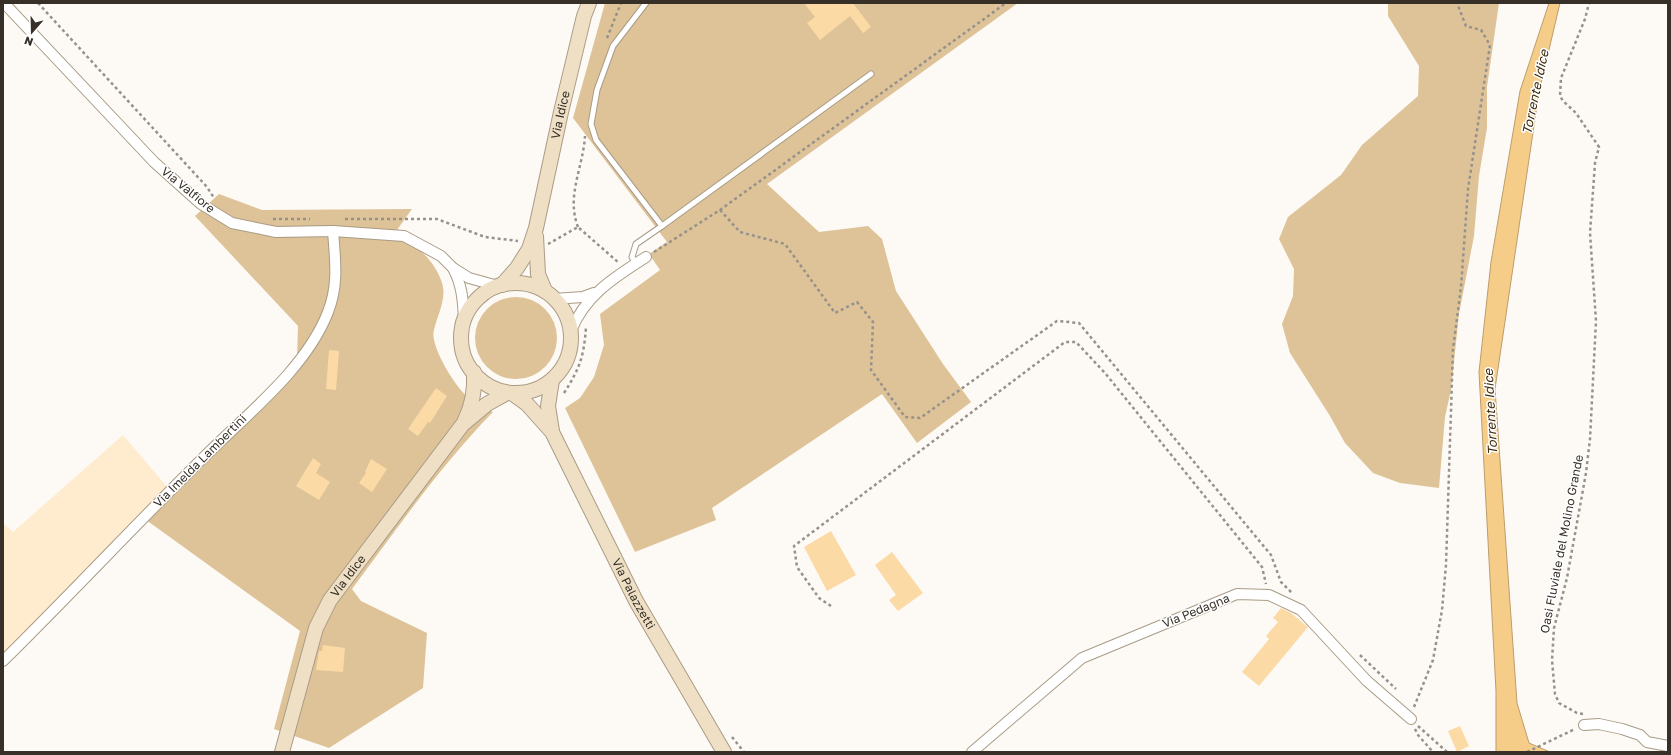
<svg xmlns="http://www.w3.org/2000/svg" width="1671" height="755" viewBox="0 0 1671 755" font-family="'Golos Text',sans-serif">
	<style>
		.built { fill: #ffecce }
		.green { fill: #dec398 }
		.water { fill: #f6cc89; stroke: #bc9d6c }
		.building { fill: #fcdaa6 }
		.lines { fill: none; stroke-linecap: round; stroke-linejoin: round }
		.lane-casing { stroke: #a99b86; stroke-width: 7 }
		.street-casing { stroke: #a99b86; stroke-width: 12 }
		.secondary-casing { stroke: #a99b86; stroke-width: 16 }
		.path { stroke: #96918b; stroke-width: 2.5; stroke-dasharray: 3 3; stroke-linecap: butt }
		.lane { stroke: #fff; stroke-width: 5 }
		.street { stroke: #fff; stroke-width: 10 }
		.secondary { stroke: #efe0c5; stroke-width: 14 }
		.labels { text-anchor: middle; stroke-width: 3; stroke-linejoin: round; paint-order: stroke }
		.street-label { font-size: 12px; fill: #363028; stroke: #fff }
		.water-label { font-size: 13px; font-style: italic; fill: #3c2b0d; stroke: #fff }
	</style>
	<rect width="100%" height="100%" fill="#fdfaf5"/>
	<path class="built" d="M123 435 169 489 3 655V523L13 532Z"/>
	<g class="green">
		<path d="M605 3H1018L767 184 819 232 868 226 882 239 896 291 943 364 971 402 917 443 882 394 712 508 716 520 635 552 565 408 580 398 594 377 604 345 600 314 660 270 649 254 667 242 573 118Z"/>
		<path d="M1388 3H1499L1487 87V128L1479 176 1474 236 1459 314 1451 390 1445 417 1439 488 1400 483 1373 473 1345 443 1330 416 1290 353 1282 324 1293 296 1294 269 1279 239 1288 217 1341 175 1362 145 1418 96 1419 66 1388 16Z"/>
		<path d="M219 194 262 210 412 209 397 230C414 245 433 258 441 280 448 297 438 313 434 330 429 344 455 387 467 396 474 403 484 407 493 412 440 466 397 529 352 589L361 601 427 633 423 688 329 748 274 729 300 631 142 517 297 359 298 326 195 216Z"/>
		<circle cx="516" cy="338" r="41"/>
	</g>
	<path class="water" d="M1549 3H1560L1539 92 1495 389 1517 703 1529 743 1550 752H1496V691L1479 372 1491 262 1520 91Z"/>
	<g class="building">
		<path d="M804 3H853L871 27 863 33 850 16 820 40 807 23 815 17Z"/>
		<path d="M329 350 339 351 336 390 326 389Z"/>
		<path d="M436 388 447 396 430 423 428 422 418 436 408 429Z"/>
		<path d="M313 458 321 464 316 473 330 482 319 500 296 486Z"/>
		<path d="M371 459 387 469 372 492 359 483 366 473 365 472Z"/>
		<path d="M831 531 856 575 827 591 804 547Z"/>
		<path d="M892 552 923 593 898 611 889 600 896 595 875 565Z"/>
		<path d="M1281 608 1291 613 1308 627 1259 686 1242 672 1269 639 1266 636 1278 622 1273 618Z"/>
		<path d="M323 645 345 648 343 672 316 670 319 651H322Z"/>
		<path d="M1460 726 1469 746 1457 752 1448 731Z"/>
	</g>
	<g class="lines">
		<g class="lane-casing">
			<g id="lane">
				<path d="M662 226 871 74"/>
				<path d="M636 264 632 257 636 244 662 226 596 140 591 124 597 90 613 46 646 3"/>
			</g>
		</g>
		<g class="street-casing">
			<g id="street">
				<path d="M4 3 154 162 201 204 232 223 276 232 333 231 404 236 441 256 453 268 469 278 498 286"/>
				<path d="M453 268C462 285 463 300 464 319"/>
				<path d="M553 299 583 297 594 293"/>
				<path d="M571 331C585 295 615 277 646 257"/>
				<path d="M3 661C71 594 135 525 203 458 246 415 306 369 328 312 339 284 335 259 333 231"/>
				<path d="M1584 725 1599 724 1622 729 1640 735 1647 742 1668 746"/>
				<path d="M972 752 1082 658 1237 594 1269 595 1301 610 1367 681 1411 719"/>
			</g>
		</g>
		<g class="secondary-casing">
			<g id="secondary">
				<path d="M536 236 538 274 545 291"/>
				<circle cx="516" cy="338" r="55"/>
				<path id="s1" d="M502 285 517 268 529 249 536 228 561 112 584 16 589 3"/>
				<path d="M552 380 548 406 552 431"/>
				<path id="s2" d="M513 394 527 404 552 432 636 601 724 752"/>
				<path d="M465 420C473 404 475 390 474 372"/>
				<path id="s3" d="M282 752 316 628 330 600 463 424 487 404 507 393"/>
			</g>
		</g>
		<g class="path">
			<path d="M38 3 207 187 214 198"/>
			<path d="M607 38 621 3"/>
			<path d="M720 210 740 232 785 244 835 313 857 302 873 322 871 370 905 417 920 418 1057 321 1079 323 1271 555 1281 582 1293 594"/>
			<path d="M273 219H310"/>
			<path d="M345 219H437L485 237 518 241"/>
			<path d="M578 227C566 196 583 168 585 136"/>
			<path d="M548 244 578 227 619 263"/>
			<path d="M654 252 720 210 1006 3"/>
			<path d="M564 393C580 368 584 356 586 327"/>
			<path d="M831 606 819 598 797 567 794 546 1065 342H1076L1105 373 1262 567 1266 584"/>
			<path d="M1360 655 1396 689"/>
			<path d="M1414 707 1433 660 1442 610 1446 565 1453 349 1461 287 1468 189 1490 45 1481 30 1466 26 1457 3"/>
			<path d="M1583 714 1577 713 1559 703 1555 694 1552 660 1554 628 1567 578 1586 473 1590 439 1596 321 1590 233 1595 163 1599 147 1576 113 1563 101 1560 96 1561 78 1585 19 1589 3"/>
			<path d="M1418 726 1447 752"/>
			<path d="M1415 729 1418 735 1433 752"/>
			<path d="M732 737 744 752"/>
			<path d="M1527 752 1575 729"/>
		</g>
		<use href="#lane" class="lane"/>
		<use href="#street" class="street"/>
		<use href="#secondary" class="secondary"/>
	</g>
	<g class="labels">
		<g class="street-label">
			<text dy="4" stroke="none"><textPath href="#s1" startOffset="183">Via Idice</textPath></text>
			<text transform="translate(188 190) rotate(39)" y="4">Via Valfiore</text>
			<text transform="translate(200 461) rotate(-45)" y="4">Via Imelda Lambertini</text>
			<text transform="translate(1562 544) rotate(-79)" y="4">Oasi Fluviale del Molino Grande</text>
			<text dy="4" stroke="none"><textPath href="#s3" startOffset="190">Via Idice</textPath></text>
			<text dy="4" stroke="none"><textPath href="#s2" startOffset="236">Via Palazzetti</textPath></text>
			<text transform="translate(1196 611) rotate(-22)" y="4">Via Pedagna</text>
		</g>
		<g class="water-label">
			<text transform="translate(1535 92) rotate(-78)" y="5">Torrente Idice</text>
			<text transform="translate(1490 412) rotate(-93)" y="5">Torrente Idice</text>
		</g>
	</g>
	<rect width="1671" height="755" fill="none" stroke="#363028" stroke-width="8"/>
	<g transform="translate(32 32) rotate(200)" stroke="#ffffff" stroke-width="3" paint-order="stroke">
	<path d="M0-3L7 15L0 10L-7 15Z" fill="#363028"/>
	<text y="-6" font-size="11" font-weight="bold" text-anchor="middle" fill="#363028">N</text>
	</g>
</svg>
